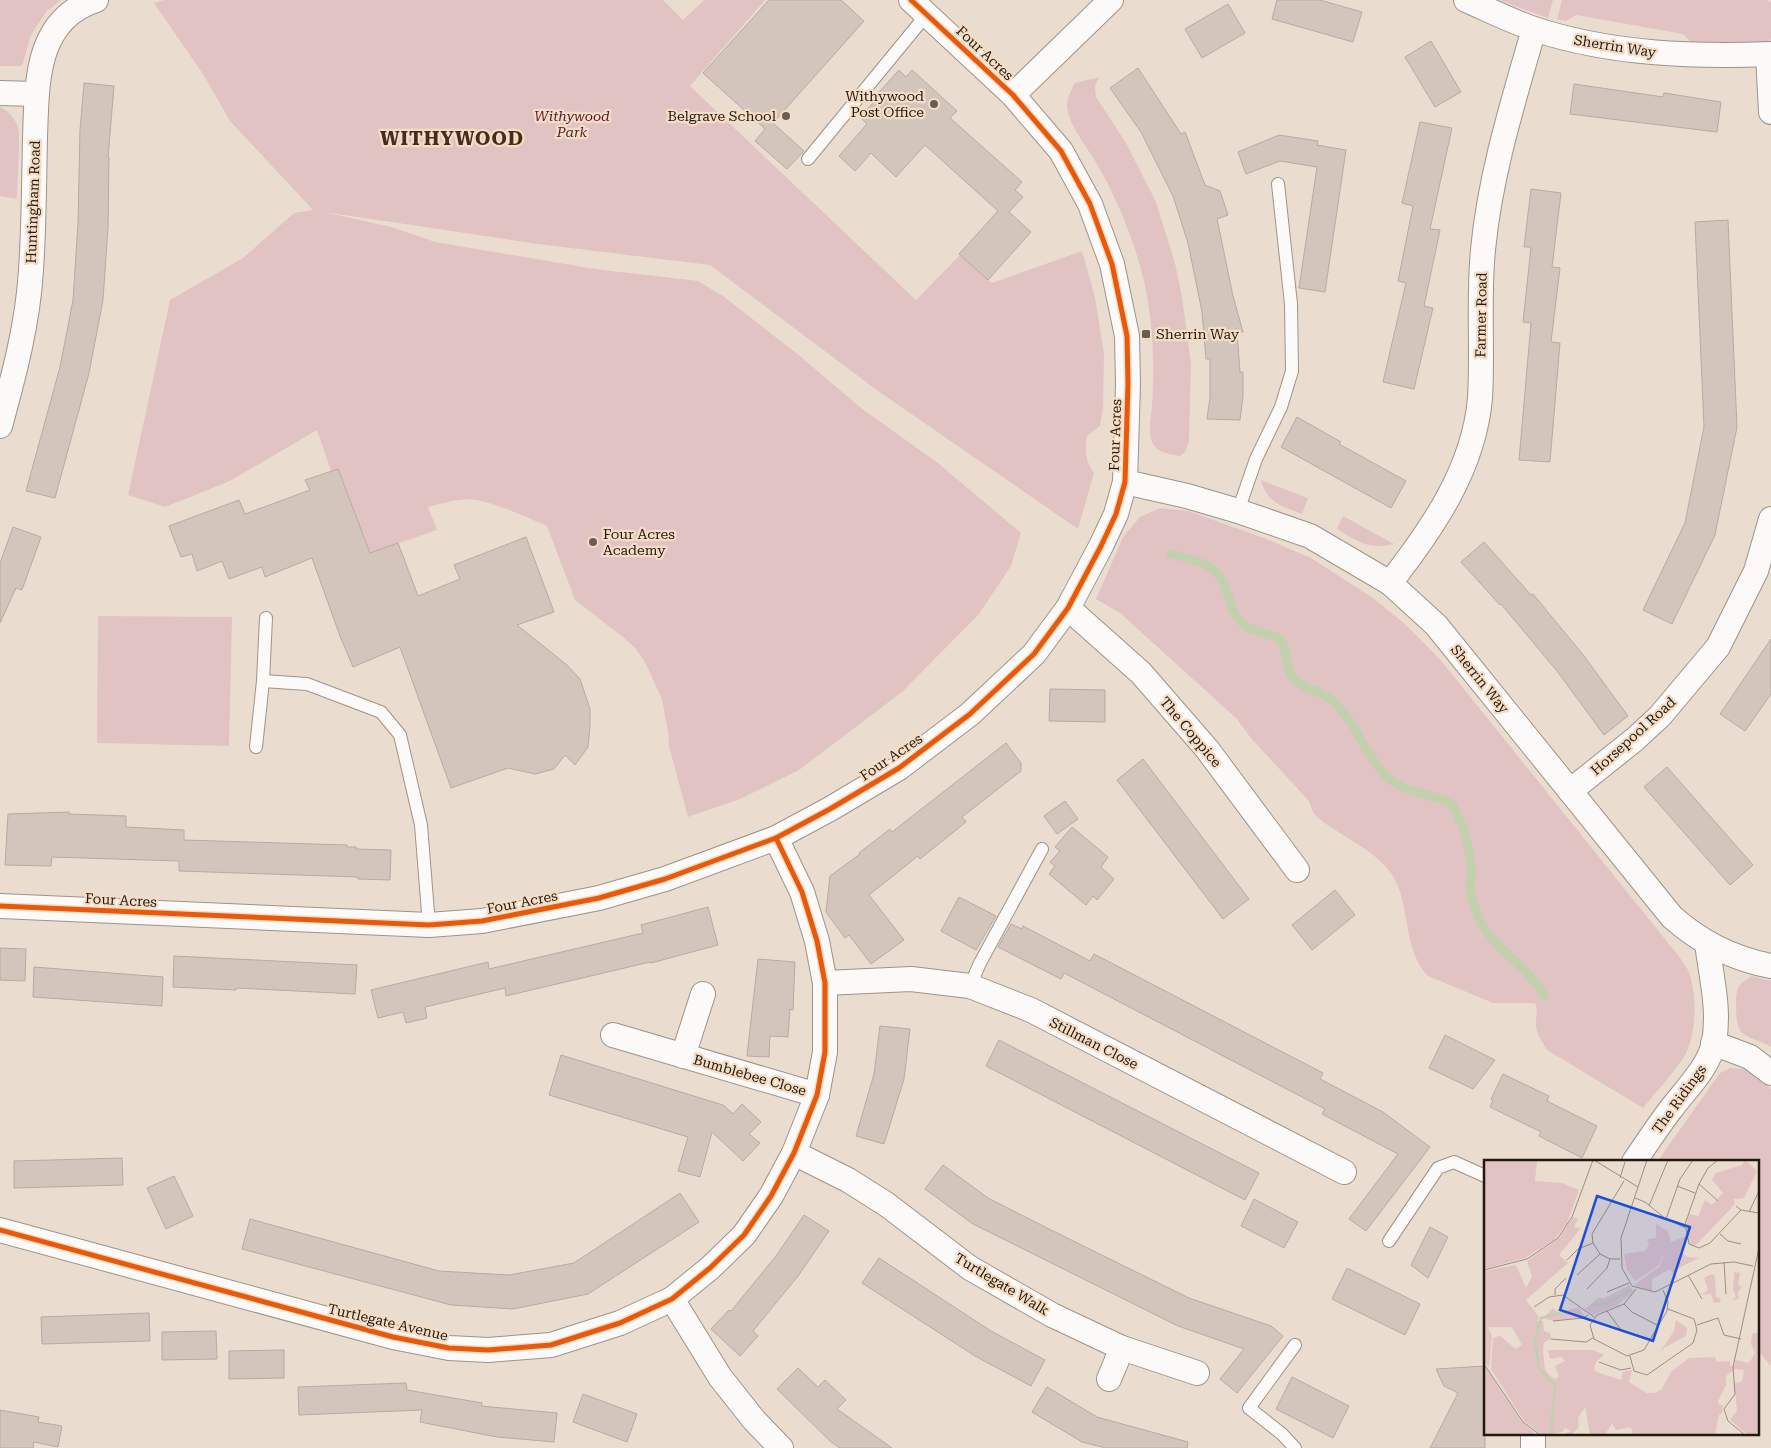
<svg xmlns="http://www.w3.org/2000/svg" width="1771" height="1448" viewBox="0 0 1771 1448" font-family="'Roboto Serif',serif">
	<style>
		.green { fill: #e2c3c4 }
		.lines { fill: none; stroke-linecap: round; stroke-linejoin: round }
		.stream { stroke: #c2d0ae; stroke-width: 9 }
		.building { fill: #d4c5bc; stroke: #b6aaa3 }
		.service-casing { stroke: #9d9389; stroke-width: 14 }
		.minor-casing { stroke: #9d9389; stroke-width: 26 }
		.service { stroke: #fcfaf8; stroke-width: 12 }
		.minor { stroke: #fcfaf8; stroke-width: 24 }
		.cycleway-casing { stroke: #f5ddc5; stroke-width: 8 }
		.cycleway { stroke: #e8590c; stroke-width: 5 }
		.poi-dot { fill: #685e54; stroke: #f5ddc5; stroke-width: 2 }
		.labels { text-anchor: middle; stroke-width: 4.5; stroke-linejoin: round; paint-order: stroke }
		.street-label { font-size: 14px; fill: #221a11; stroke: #f5ddc5 }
		.poi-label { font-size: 14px; fill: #221a11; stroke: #f5ddc5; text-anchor: end }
		.park-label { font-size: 14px; font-style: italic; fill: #56182f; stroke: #f5ddc5 }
		.district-label { font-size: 19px; font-weight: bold; letter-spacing: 1px; fill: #412f1b; stroke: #f5ddc5 }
		.inset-river { fill: none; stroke: #c2d0ae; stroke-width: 2.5 }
		.inset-road { fill: none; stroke: #9a8f84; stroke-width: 1 }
		.view { fill: #1d4ed8; fill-opacity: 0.15; stroke: #1d4ed8; stroke-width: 2.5 }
		.inset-edge { fill: none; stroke: #221a11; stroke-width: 2.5 }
	</style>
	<rect width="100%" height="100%" fill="#eaddd0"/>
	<g class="green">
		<path d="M0 0H61L46 12 31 35 22 66H0Z"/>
		<path d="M164 0H663L683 20 704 0H765L690 86 916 300 960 255 992 283 1082 251 1095 297 1104 355 1103 408 1100 426 1087 436C1085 452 1085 459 1094 473L1078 529 878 391 710 265 538 244 324 212 391 227 435 242 595 269 698 281 723 296 800 356 861 408 938 463 1021 533 1011 566 979 614 902 692 799 770 740 799 688 817 669 746 668 732 662 699 645 662 635 648 624 638 575 600 547 526C524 516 501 505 477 500 462 497 443 503 428 507L437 530 370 553 338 469 331 471 317 430 230 481 165 507 128 495 170 300 243 258 294 213 313 210 230 121 203 74 154 3Z"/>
		<path d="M1499 0H1553L1548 18Z"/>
		<path d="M1562 0H1766L1771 2V38L1770 42 1695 46 1683 34 1576 15 1566 21 1557 19Z"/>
		<path d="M1099 77 1095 86 1096 97 1126 143 1156 202 1175 263 1182 297 1191 362 1189 441 1185 452 1180 456C1170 454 1158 453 1153 444 1147 434 1151 417 1152 406 1155 364 1153 318 1143 277 1134 241 1119 204 1101 171 1092 154 1072 130 1068 112 1065 101 1070 92 1075 83Z"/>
		<path d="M0 107C8 110 15 119 18 127 21 136 17 186 17 199L0 196Z"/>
		<path d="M1261 480 1308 498 1302 514C1283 507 1266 502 1261 480Z"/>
		<path d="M1160 508 1188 511 1264 538 1311 558 1373 598 1405 624 1439 658 1677 954C1681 959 1685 965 1688 970 1698 994 1697 1039 1682 1060 1670 1077 1656 1092 1643 1108L1547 1050C1543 1043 1538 1036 1536 1027 1535 1019 1539 1011 1535 1003H1493L1428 976C1401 947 1412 904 1391 873 1372 847 1338 836 1315 815 1312 812 1311 806 1309 801L1250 737 1237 719 1120 613 1096 599 1123 537 1140 517Z"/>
		<path d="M1343 516 1394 544C1368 550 1358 542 1337 529Z"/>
		<path d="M98 616 232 617 229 746 97 743Z"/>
		<path d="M1752 976 1771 981V1047C1762 1041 1750 1039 1742 1033 1735 1027 1734 994 1739 986 1742 982 1747 979 1752 976Z"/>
		<path d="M1743 1065 1761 1074 1771 1090V1366L1757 1350V1162H1657L1720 1073 1730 1068 1742 1069Z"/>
	</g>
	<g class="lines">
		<path class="stream" d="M1171 554C1197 561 1218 562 1227 592 1230 603 1232 613 1241 622 1252 634 1268 631 1279 639 1288 647 1285 665 1291 675 1300 689 1321 690 1333 701 1356 722 1365 756 1388 778 1403 791 1432 795 1451 803 1463 823 1470 846 1471 869 1472 874 1470 879 1470 884 1470 897 1476 912 1482 924 1498 953 1528 965 1544 996"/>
	</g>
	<g class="building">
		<path d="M769 0H841L864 21 773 123 804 151 787 169 755 141 765 129 703 73Z"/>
		<path d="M1277 0H1320L1362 12 1353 42 1272 19Z"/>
		<path d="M1228 4 1245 33 1202 58 1185 29Z"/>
		<path d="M1431 41 1461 92 1435 107 1405 57Z"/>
		<path d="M1138 68 1181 134 1185 132 1205 185 1220 191 1228 215 1217 219 1233 296 1243 332H1237L1240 372H1243V397L1240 420 1207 419 1210 397V359H1206L1202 312 1188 243 1173 196 1141 132 1110 88Z"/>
		<path d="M899 70 906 77 912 70 957 111 950 118 1022 182 1015 190 1023 197 1009 212 1031 232 988 280 959 254 998 211 925 145 896 177 871 153 855 171 839 156 867 124 860 117 873 103 871 101Z"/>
		<path d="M84 83 114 86 108 158H109L108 227 103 300 89 373 55 498 26 491 60 367 73 300 78 223 80 130Z"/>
		<path d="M1574 84 1663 97 1664 93 1721 102 1717 132 1570 114Z"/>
		<path d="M1420 122 1452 128 1430 229 1440 230 1424 306 1433 308 1414 389 1383 382 1406 283 1398 281 1413 206 1402 203Z"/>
		<path d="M1279 135 1318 141 1317 145 1346 150 1325 292 1299 288 1317 167 1280 161 1246 174 1238 152Z"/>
		<path d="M1531 189 1561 193 1552 267 1560 268 1551 342 1560 343 1550 462 1519 460 1531 323 1523 322 1531 247H1524Z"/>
		<path d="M1728 220 1737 427 1715 535 1672 624 1643 610 1685 523 1704 427 1695 222Z"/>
		<path d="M1297 417 1341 442 1339 444 1406 481 1391 508 1281 447Z"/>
		<path d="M338 469 370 553 398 543 418 596 460 579 454 565 526 537 554 612 517 625 567 665 580 679 590 709V726L588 747 575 765 565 755 554 769 535 774 508 768 451 788 400 647 353 667 340 636 312 558 265 577 262 567 229 579 222 561 197 571 192 554 181 557 169 526 239 500 245 514 310 490 305 480Z"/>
		<path d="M13 527 41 537 22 590 16 588 0 623V563Z"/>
		<path d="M1484 542 1531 595 1533 594 1584 656 1628 716 1604 735 1557 671 1501 604 1500 605 1461 562Z"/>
		<path d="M1771 639V694L1745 731 1720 714Z"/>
		<path d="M1050 689 1105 690V722L1049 721Z"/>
		<path d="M1006 743 1021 763V771L962 817 966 822 920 859 918 856 869 895 904 940 871 964 849 935 845 938 826 912 830 876 860 854 859 853 890 829 892 832Z"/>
		<path d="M1143 759 1249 899 1223 919 1117 780Z"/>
		<path d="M1667 767 1753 865 1730 885 1644 787Z"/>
		<path d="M1065 801 1078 819 1057 834 1044 816Z"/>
		<path d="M69 812V814L126 816V827L184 830V840L347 845V847H356V849L391 850 390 880 358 879V877L179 871V861L52 857 51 866 5 865 8 814Z"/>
		<path d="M1072 827 1108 857 1101 867 1114 879 1097 900 1093 896 1086 905 1049 874 1055 866 1050 862 1060 851 1055 847Z"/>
		<path d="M1335 890 1355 915 1312 950 1292 925Z"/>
		<path d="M959 897 996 916 976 950 941 931Z"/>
		<path d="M708 907 718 945 651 963 650 962 506 996 505 988 425 1007 427 1018 406 1023 403 1012 378 1018 371 990 488 962 489 969 643 933 641 925Z"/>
		<path d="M1011 924 1022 929 1023 926 1090 961 1094 954 1323 1073 1320 1079 1383 1112 1430 1147 1366 1231 1349 1219 1398 1154 1322 1114 1325 1109 1064 973 1061 979 998 947Z"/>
		<path d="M0 948 26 949 25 981 0 980Z"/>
		<path d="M174 956 357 965 355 994 236 988V990L173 987Z"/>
		<path d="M758 959 795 962 793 1010 790 1009 788 1037 770 1036 769 1057 747 1056Z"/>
		<path d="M34 967 163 977 162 1006 33 997Z"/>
		<path d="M880 1026 910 1029 904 1079 884 1144 856 1136 874 1074Z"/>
		<path d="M1445 1035 1495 1060 1473 1089 1429 1068Z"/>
		<path d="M999 1040 1259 1173 1245 1200 986 1066Z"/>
		<path d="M561 1055 723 1105 733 1114 742 1104 761 1122 749 1134 760 1143 743 1161 712 1132 700 1177 678 1171 688 1137 549 1095Z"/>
		<path d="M1503 1074 1549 1096 1547 1101 1597 1126 1582 1158 1539 1136 1541 1132 1490 1107 1493 1100 1491 1099Z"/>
		<path d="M122 1158 123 1185 14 1188V1161Z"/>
		<path d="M943 1165 988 1198 1049 1229 1189 1298 1271 1326 1283 1336 1237 1393 1220 1379 1244 1349 1178 1326 973 1224 925 1189Z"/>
		<path d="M174 1176 193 1216 166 1229 147 1188Z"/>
		<path d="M680 1193 699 1222 588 1294 513 1309 451 1305 242 1249 250 1219 439 1271 509 1275 574 1263Z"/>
		<path d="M1254 1199 1298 1222 1284 1248 1241 1226Z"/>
		<path d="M804 1215 829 1231 798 1276 753 1331 758 1336 740 1356 711 1329 729 1310 731 1311 776 1256Z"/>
		<path d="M1430 1227 1448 1237 1428 1278 1411 1265Z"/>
		<path d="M879 1258 991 1331 1045 1360 1031 1386 975 1356 862 1283Z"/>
		<path d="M1347 1268 1420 1304 1405 1335 1332 1299Z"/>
		<path d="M149 1313 150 1341 42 1344 41 1317Z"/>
		<path d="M216 1331 217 1359 162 1360V1332Z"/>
		<path d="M284 1350V1378L229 1379V1351Z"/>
		<path d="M1485 1366V1448H1430L1458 1393 1444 1386 1436 1369Z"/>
		<path d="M798 1368 818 1387 825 1380 846 1400 837 1409 892 1448H840L830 1441 777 1389Z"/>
		<path d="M1292 1377 1349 1406 1333 1438 1276 1409Z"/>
		<path d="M406 1383 407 1390 482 1403 481 1406 557 1413 554 1442 497 1437 420 1422 422 1410 299 1415 298 1387Z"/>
		<path d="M1047 1387 1097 1417 1188 1442 1187 1448H1106L1082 1442 1032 1412Z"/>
		<path d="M583 1394 637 1414 627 1442 573 1422Z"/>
		<path d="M0 1410 39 1417 38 1422 62 1426 58 1447 34 1442 33 1448H0Z"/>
	</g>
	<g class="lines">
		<g class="service-casing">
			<g id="service">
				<path d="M808 159 927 14"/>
				<path d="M1238 511 1256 459 1281 407 1292 371 1291 304 1278 184"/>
				<path d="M263 681 266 618"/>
				<path d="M256 747 263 681 307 684 381 712 400 735 421 825 429 925"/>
				<path d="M970 986 980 963 1042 849"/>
				<path d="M1389 1241 1438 1168 1454 1162 1485 1176"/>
				<path d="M1295 1448 1282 1434 1249 1408 1295 1345"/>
			</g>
		</g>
		<g class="minor-casing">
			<g id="minor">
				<path d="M1466 0C1489 10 1513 22 1537 30 1612 54 1692 57 1771 54"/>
				<path d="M1768 55 1771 112"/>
				<path d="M0 93 36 94"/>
				<path d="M1013 95 1111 0"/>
				<path d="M0 426C14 375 28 323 31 270 34 226 34 182 35 138 36 109 36 74 46 48 55 24 71 8 96 0"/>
				<path d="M1125 482 1187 496 1238 511 1310 536 1390 583 1436 625 1672 917C1700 942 1734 959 1771 966"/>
				<path d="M1390 583C1432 529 1474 469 1480 398 1483 349 1478 300 1483 250 1490 175 1513 102 1534 29"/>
				<path d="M1068 608 1141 673 1207 749 1297 870"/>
				<path d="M1570 791 1634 740 1660 716 1718 647 1756 571 1771 519"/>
				<path d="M0 906 429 925 482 921 599 898 665 879 776 838 830 809 899 768 970 714 1034 654 1068 608 1101 546 1116 514 1125 482 1128 384 1127 336 1112 264 1090 204 1061 151 1013 95 911 0"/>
				<path d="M825 983 911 979 970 986 1031 1010 1344 1172"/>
				<path d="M613 1035 817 1095"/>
				<path d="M1713 1043 1750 1057 1771 1073"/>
				<path d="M683 1056 703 994"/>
				<path d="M794 1153 848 1180 886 1204 970 1268 1052 1315 1122 1348 1197 1373"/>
				<path d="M1634 1162C1646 1144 1658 1126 1671 1109 1687 1088 1709 1067 1714 1042 1720 1009 1711 976 1707 943"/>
				<path d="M0 1230 393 1337 449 1348 488 1350 551 1345 620 1323 672 1299 710 1268 744 1235 771 1196 794 1153 817 1095 825 1052V983L817 941 802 892 776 838"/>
				<path d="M672 1299 720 1377 754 1420 781 1448"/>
				<path d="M1109 1379 1122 1348"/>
				<path d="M1533 1448V1434"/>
			</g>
		</g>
		<use href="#service" class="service"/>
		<use href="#minor" class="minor"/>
		<g class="cycleway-casing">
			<g id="cycleway">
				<path d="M0 906 429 925 482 921 599 898 665 879 776 838 830 809 899 768 970 714 1034 654 1068 608 1101 546 1116 514 1125 482 1128 384 1127 336 1112 264 1090 204 1061 151 1013 95 911 0"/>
				<path d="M0 1230 393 1337 449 1348 488 1350 551 1345 620 1323 672 1299 710 1268 744 1235 771 1196 794 1153 817 1095 825 1052V983L817 941 802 892 776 838"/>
			</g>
		</g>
		<use href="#cycleway" class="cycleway"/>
	</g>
	<g class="poi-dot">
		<circle cx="934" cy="104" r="5"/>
		<circle cx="786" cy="116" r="5"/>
		<rect x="1141" y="329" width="10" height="10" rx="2.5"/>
		<circle cx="593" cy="542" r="5"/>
	</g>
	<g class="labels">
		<g class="street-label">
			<text transform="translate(1615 46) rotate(9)" y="5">Sherrin Way</text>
			<text transform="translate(985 53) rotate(43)" y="5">Four Acres</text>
			<text transform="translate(33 202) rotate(-88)" y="5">Huntingham Road</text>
			<text transform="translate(1481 315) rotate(-89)" y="5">Farmer Road</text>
			<text transform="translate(1115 435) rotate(-88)" y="5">Four Acres</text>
			<text transform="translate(1480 679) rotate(51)" y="5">Sherrin Way</text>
			<text transform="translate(1191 732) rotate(50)" y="5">The Coppice</text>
			<text transform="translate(1633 736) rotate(-42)" y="5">Horsepool Road</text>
			<text transform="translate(891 757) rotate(-34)" y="5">Four Acres</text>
			<text transform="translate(121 900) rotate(3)" y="5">Four Acres</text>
			<text transform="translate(522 902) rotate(-11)" y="5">Four Acres</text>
			<text transform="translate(1094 1043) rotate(27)" y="5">Stillman Close</text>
			<text transform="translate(750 1075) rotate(16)" y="5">Bumblebee Close</text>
			<text transform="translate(1679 1099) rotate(-54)" y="5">The Ridings</text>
			<text transform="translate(1002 1284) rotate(31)" y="5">Turtlegate Walk</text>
			<text transform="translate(388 1322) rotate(13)" y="5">Turtlegate Avenue</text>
		</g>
		<g class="poi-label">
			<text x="924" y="101">Withywood<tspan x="924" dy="16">Post Office</tspan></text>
			<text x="776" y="121">Belgrave School</text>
			<text x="1156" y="339" text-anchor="start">Sherrin Way</text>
			<text x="603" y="539" text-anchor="start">Four Acres<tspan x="603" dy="16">Academy</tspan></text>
		</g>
		<g class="park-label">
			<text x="572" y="121">Withywood<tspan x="572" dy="16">Park</tspan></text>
		</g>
		<g class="district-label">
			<text x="452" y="145">WITHYWOOD</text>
		</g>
	</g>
	<g transform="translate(1484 1160)">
		<rect width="275" height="275" fill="#eaddd0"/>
		<path d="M0 0H71L53 1 51 21 78 23 95 30 83 63 70 80 41 98 0 109ZM261 0 273 11 260 38 250 39 251 44 216 81 210 86 206 84 202 67 205 54 214 56 221 40 228 45 239 33 228 20 232 13 258 5ZM89 57 94 59 90 67 97 68 75 95 84 103 42 140 55 157 53 161H59L60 171 66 173 67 179 60 182 59 189 61 210 66 216 70 219 75 217 71 206 81 201 78 197 66 199 64 190H109L120 195 112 202 110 211 137 220 139 212 148 210 145 222 163 233H171L178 229 187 212 205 198 231 197 233 202 246 201V206H250L251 200 265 203 271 193 267 184 268 174 275 172V271L270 275H264L246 260 253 251 250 223 258 222 260 210 251 209 242 216V225L234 241 235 245H239L238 254 235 255 231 275H149L147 267 132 270 128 263 121 275H106L101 247 94 258 95 267 87 275H79L87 271 81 268 78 272 58 275 40 261 7 209 9 178 16 176 32 189 38 185 28 167H4L8 176 5 207 0 202V111L32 105 42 128 48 116 43 101 75 78ZM172 64 184 71 187 82 203 76 198 93 204 97 215 98 191 110 193 120 186 109 168 119V131L150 125 175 107 183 89 174 106 151 121 143 110 140 94 161 91 165 85 163 79 172 78ZM250 112 256 113 254 124 258 127 254 132 255 139 247 140 252 137 249 129ZM227 114 231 116 232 137 236 138 237 142 230 143 227 134 217 135 224 130 220 118ZM145 125 150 131 134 145 109 155 101 149 114 138H121ZM95 147 101 157 69 161 59 158 69 148 75 153ZM192 160 203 168 202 176 180 188 174 195 190 171ZM0 205 38 262 50 272 47 275H0Z" fill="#e2c3c4"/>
		<path class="inset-river" d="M110 145 124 143 146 130M67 275 71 225 55 209 51 180 57 158 74 153 82 155"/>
		<path class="inset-road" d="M110 0 154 27M163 0 137 78 138 108 148 126 171 132 227 104 250 102 269 106M136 18 141 2M215 24 234 41M193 26 211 33M151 38 161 42 182 59 202 68 205 84 215 88 226 83 257 50M165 46 184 0M252 46 257 50 275 53M265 52 275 31M182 59 196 19 209 0M200 67 215 24 224 8 234 0M236 74 244 81 257 84M136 99H126L116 94 109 83 108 74 140 21M83 100 94 89 109 83M240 102 242 134M0 110 43 99 74 78 88 57 109 0M93 115 116 94M204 115 218 139M103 129 123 108 126 99M152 129 140 144 113 155 106 165 110 179 143 196 160 190 183 151 184 142 179 130M123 132 145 123M71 135V129L82 118M140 144 148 152 173 165M50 147 65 137 79 135 110 157M123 151 137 170 166 179M69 161 99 158 104 155M213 165 234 158 240 175 257 179M67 179 102 182 109 178M146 196 150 211 163 215 209 183 213 170 210 159 184 149M115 202 137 210 147 208M0 204 39 262 56 275M261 275 244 261 240 249 251 234 249 207 275 88"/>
		<path class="view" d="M113 36 206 67 169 181 76 150Z"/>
		<rect width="275" height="275" class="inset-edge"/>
	</g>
</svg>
